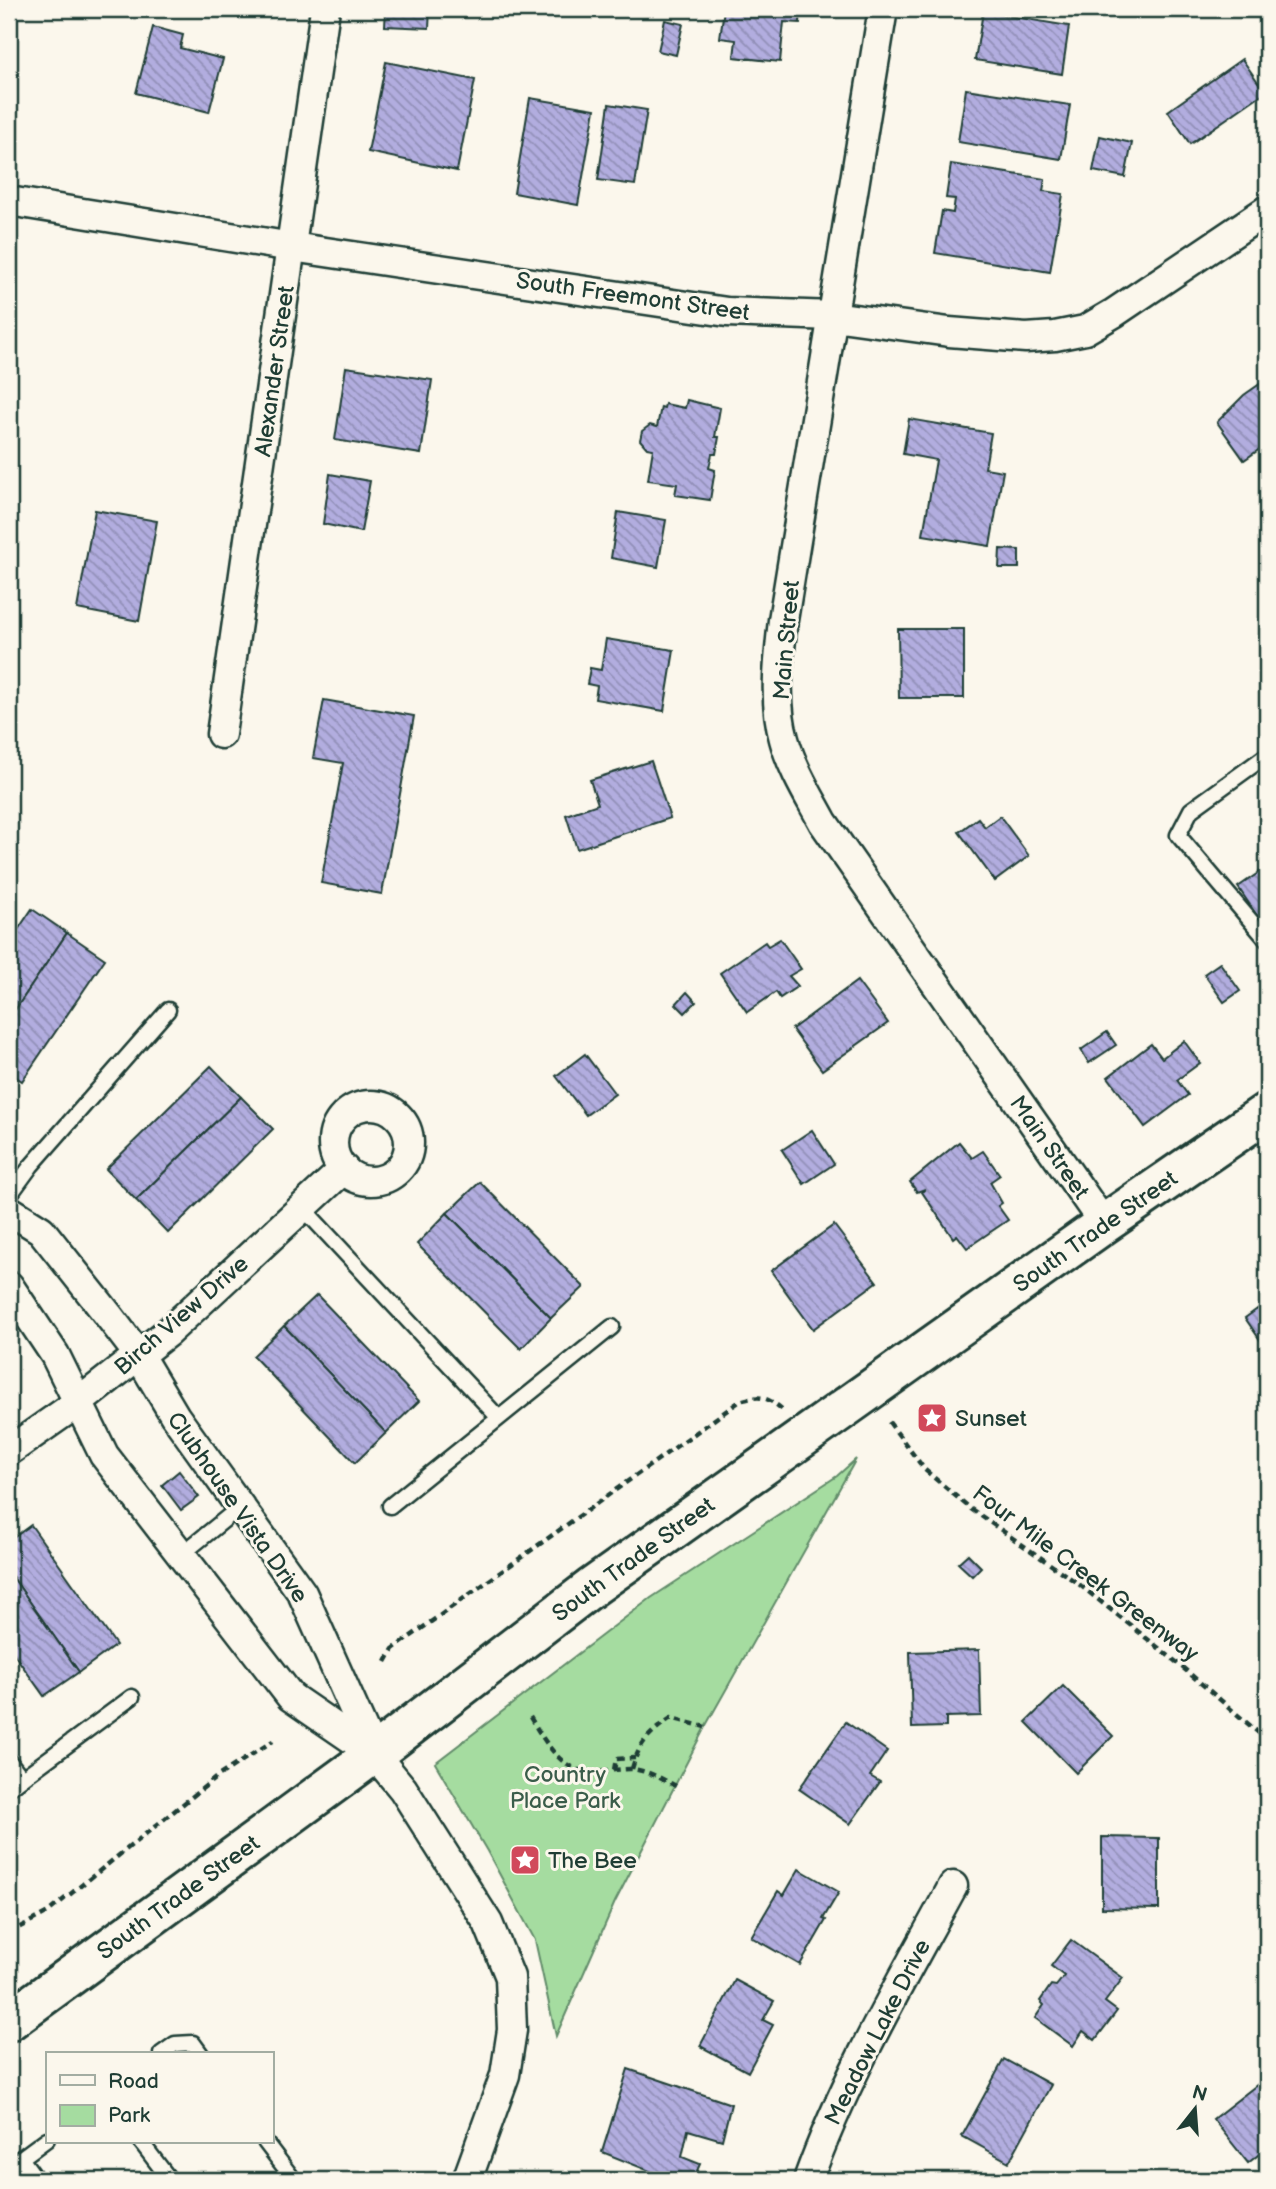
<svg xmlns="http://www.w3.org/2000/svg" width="1276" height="2189" viewBox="0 0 1276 2189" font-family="'Balsamiq Sans',sans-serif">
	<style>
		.park { fill: #a5dca0; stroke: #628c6a; stroke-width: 2 }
		.building { fill: url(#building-back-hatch); stroke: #1f3d34; stroke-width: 2 }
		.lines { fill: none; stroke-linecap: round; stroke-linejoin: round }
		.lane-casing { stroke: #1f3d34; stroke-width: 19 }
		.street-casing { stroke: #1f3d34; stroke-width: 33 }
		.secondary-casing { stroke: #1f3d34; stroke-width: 44 }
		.path { stroke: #1f3d34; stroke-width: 4.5; stroke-dasharray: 7 5; stroke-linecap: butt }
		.lane { stroke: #fbf7ec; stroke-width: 14 }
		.street { stroke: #fbf7ec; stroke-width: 28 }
		.secondary { stroke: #fbf7ec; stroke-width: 38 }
		.labels { text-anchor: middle; stroke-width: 6; stroke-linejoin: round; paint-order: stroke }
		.street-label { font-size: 23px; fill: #1f3d34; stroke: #fbf7ec }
		.poi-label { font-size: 23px; fill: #1f3d34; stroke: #fbf7ec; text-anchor: start }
		.park-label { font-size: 23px; fill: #3a5d4a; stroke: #fbf7ec }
	</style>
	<defs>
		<pattern id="building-back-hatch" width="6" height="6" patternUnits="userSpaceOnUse" patternTransform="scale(1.75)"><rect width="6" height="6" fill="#b2addf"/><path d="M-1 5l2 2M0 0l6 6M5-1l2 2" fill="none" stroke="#908eb6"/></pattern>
	</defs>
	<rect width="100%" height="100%" fill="#fbf7ec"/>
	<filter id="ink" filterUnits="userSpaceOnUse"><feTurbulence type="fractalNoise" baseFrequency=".0143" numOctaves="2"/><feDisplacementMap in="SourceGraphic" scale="14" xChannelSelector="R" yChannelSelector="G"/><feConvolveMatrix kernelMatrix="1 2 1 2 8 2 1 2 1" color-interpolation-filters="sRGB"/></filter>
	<g filter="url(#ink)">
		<path class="park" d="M856 1459 705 1727 615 1902 556 2036 535 1940 487 1851 435 1763 651 1598 837 1476Z"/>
		<g class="building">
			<path d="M386 9H430L429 28 385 26Z"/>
			<path d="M724 9H801L800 23 784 22 780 62 734 57 736 40 720 38Z"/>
			<path d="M983 12 1069 26 1062 74 975 60Z"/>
			<path d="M665 20 683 24 676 55 658 51Z"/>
			<path d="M153 27 183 35 180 48 223 59 209 112 136 93Z"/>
			<path d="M1242 59 1265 92 1190 144 1168 111Z"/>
			<path d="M386 62 475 80 457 171 368 152Z"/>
			<path d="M966 89 1070 105 1061 159 958 142Z"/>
			<path d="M530 98 595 109 578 205 514 193Z"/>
			<path d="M609 104 647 110 635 185 598 180Z"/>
			<path d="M1100 136 1132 143 1125 177 1093 171Z"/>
			<path d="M951 164 1045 179 1043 191 1063 194 1050 272 935 253 942 211 953 213 955 199 946 198Z"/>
			<path d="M346 367 432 380 421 454 335 440Z"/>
			<path d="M1267 379V444L1244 460 1217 422 1244 395Z"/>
			<path d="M687 400 720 408 715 437H719L716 454H712L709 468 715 470 710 500 675 495 677 484 648 480 653 449 647 448 640 440 642 431 650 425 657 427 661 407 664 408 665 404 685 408Z"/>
			<path d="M909 419 991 433 985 468 1003 471 990 546 923 535 936 460 903 454Z"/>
			<path d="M330 474 370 481 361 532 323 524Z"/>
			<path d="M95 510 157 521 139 621 77 609Z"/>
			<path d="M618 512 666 520 658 567 611 558Z"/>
			<path d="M1000 549 1019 550V568H999Z"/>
			<path d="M898 629H964V698H899Z"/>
			<path d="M606 639 674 650 664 711 595 699 597 686 587 684 590 668 601 670Z"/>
			<path d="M324 700 414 716 382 894 321 883 343 763 313 758Z"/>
			<path d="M651 761 670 818 577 849 566 815 598 804 590 780Z"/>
			<path d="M1000 816 1029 856 995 881 959 832 978 818 985 827Z"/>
			<path d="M1267 867V931L1238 887Z"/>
			<path d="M32 909 67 933 9 1019V943Z"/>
			<path d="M67 933 105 959 22 1081 9 1072V1019Z"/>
			<path d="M780 939 801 969 789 976 798 986 780 998 776 992 747 1012 720 973 765 942 768 946Z"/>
			<path d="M1220 963 1240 991 1224 1002 1204 974Z"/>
			<path d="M857 981 888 1023 822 1070 792 1029Z"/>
			<path d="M687 992 696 1002 685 1013 676 1004Z"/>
			<path d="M1107 1032 1116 1045 1089 1063 1081 1050Z"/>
			<path d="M1184 1041 1200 1063 1177 1080 1188 1095 1145 1127 1108 1077 1151 1044 1162 1058Z"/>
			<path d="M585 1054 615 1094 586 1115 556 1076Z"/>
			<path d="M211 1066 241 1097 136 1200 106 1169Z"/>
			<path d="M241 1097 273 1129 168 1233 136 1200Z"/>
			<path d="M812 1130 834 1164 804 1184 782 1150Z"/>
			<path d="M959 1142 972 1158 983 1151 1000 1175 990 1182 1002 1203 998 1206 1008 1220 967 1248 957 1235 953 1238 922 1192 925 1189 917 1192 910 1182Z"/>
			<path d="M480 1182 584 1287 551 1318 447 1213Z"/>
			<path d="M447 1213 551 1318 521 1349 417 1244Z"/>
			<path d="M834 1225 877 1282 813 1329 771 1271Z"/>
			<path d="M317 1295 419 1401 386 1433 284 1326Z"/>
			<path d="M1267 1302V1350L1245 1318Z"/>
			<path d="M284 1326 386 1433 355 1463 253 1356Z"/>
			<path d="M179 1471 199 1497 181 1510 162 1485Z"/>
			<path d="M31 1525 116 1645 79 1672 9 1572V1541Z"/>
			<path d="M968 1554 981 1567 972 1576 958 1563Z"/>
			<path d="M9 1572 79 1672 44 1696 9 1647Z"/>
			<path d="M979 1650 981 1716 946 1717V1727L912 1728 910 1652Z"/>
			<path d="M1063 1686 1113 1736 1076 1773 1026 1722Z"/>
			<path d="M846 1722 887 1751 870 1776 880 1782 850 1824 799 1789Z"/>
			<path d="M1102 1837 1159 1838V1909L1102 1908Z"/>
			<path d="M799 1869 839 1892 823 1919 826 1920 800 1965 751 1937 778 1891 784 1895Z"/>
			<path d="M1071 1940 1123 1978 1105 2002 1117 2011 1095 2040 1083 2031 1073 2046 1035 2018 1044 2005 1040 2001 1051 1985 1056 1986 1064 1976 1051 1966Z"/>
			<path d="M735 1980 774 2001 763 2020 773 2025 748 2072 700 2046Z"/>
			<path d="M1004 2059 1051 2085 1009 2162 962 2136Z"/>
			<path d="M628 2069 731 2104 722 2140 688 2130 682 2157 700 2164 693 2180H672L602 2152Z"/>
			<path d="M1267 2077V2148L1248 2163 1213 2119Z"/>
		</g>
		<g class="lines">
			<g class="lane-casing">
				<g id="lane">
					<path d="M1267 755 1191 810 1178 835 1267 940"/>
					<path d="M9 1196 31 1166 168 1010"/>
					<path d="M302 1207 498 1417"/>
					<path d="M390 1506 612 1327"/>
					<path d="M181 1555 240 1507"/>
					<path d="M9 1761 22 1778"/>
					<path d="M9 1788 132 1697"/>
					<path d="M161 2054 175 2044 193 2043 201 2054"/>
					<path d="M141 2142 170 2180"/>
					<path d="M265 2142 294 2180"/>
					<path d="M21 2158 37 2180"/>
					<path d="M9 2167 47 2139"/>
				</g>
			</g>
			<g class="street-casing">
				<g id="street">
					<path d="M883 9 783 620C779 659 773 701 784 739 792 769 809 796 823 822L1104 1224"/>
					<path d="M9 201 292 247 727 312 833 316 949 332 1026 338 1055 336 1085 330 1114 313 1267 210"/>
					<path d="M221 734 325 9"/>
					<circle cx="371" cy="1143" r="38"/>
					<path d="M9 1210 41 1230 109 1316 138 1354 175 1416 302 1593 374 1754"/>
					<path d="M9 1286 55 1355 104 1455 291 1697 374 1754 403 1789 488 1923 510 1977 512 2030 505 2075 467 2180"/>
					<path d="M9 1451 79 1402 168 1332 344 1169"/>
					<path d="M808 2180C845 2077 901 1982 953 1886"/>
				</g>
			</g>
			<g class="secondary-casing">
				<path id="secondary" d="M9 2021 374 1754 591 1588 1104 1224 1267 1112"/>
			</g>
			<g class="path">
				<path d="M889 1422 925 1470 971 1509 1080 1585 1175 1661 1267 1740"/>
				<path d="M386 1662 393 1649 740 1401C760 1395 766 1396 783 1410"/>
				<path d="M530 1717C543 1738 559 1769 587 1772 601 1773 616 1769 630 1769 647 1770 662 1779 676 1786"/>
				<path d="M632 1769C639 1743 649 1733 671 1718L705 1727"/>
				<path d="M614 1770 616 1759 635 1758"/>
				<path d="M9 1933 48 1912 218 1776 273 1741"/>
			</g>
			<use href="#lane" class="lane"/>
			<use href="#street" class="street"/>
			<use href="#secondary" class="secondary"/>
		</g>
	</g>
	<defs>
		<g id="sight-square" transform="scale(1.575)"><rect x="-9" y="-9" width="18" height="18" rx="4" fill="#d1495b" stroke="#fbf7ec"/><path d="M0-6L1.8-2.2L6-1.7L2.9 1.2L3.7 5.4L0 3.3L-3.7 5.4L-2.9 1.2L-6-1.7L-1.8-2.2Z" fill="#fff"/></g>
	</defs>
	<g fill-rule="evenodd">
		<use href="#sight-square" x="932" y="1418"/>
		<use href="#sight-square" x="525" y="1860"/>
	</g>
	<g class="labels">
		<g class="street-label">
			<text transform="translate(633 296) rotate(8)" y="8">South Freemont Street</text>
			<text transform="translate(274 371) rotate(-82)" y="8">Alexander Street</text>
			<text transform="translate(786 640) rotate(-85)" y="8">Main Street</text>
			<text transform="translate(1050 1147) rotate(55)" y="8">Main Street</text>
			<text transform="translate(1095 1231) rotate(-35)" y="8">South Trade Street</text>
			<text transform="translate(181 1315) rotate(-41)" y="8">Birch View Drive</text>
			<text transform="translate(238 1507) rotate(55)" y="8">Clubhouse Vista Drive</text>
			<text transform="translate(633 1559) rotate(-36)" y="8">South Trade Street</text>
			<text transform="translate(1086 1573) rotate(37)" y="8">Four Mile Creek Greenway</text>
			<text transform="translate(178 1897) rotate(-36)" y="8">South Trade Street</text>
			<text transform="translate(877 2032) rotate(-63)" y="8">Meadow Lake Drive</text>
		</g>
		<g class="poi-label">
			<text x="955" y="1426">Sunset</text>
			<text x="548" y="1868">The Bee</text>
		</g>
		<g class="park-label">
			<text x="565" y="1782">Country<tspan x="565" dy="26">Place Park</tspan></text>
		</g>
	</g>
	<rect width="1276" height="2189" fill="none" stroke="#fbf7ec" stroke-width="35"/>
	<rect x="18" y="18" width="1241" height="2154" fill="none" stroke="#1f3d34" stroke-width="2.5" filter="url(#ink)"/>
	<rect x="46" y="2052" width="228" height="91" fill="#fbf7ec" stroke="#a3ada2" stroke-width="2"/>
	<rect x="60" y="2075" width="35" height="10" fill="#fbf7ec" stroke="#a3ada2" stroke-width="2"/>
	<text x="108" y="2088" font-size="21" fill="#1f3d34">Road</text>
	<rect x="60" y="2105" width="35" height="21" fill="#a5dca0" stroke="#a3ada2" stroke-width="2"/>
	<text x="108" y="2122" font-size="21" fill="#1f3d34">Park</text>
	<g transform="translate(1195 2109) rotate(17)" stroke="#fbf7ec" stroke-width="5" paint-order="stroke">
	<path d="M0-5L12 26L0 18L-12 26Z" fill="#1f3d34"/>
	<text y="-10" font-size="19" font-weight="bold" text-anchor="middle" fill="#1f3d34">N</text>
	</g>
</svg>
